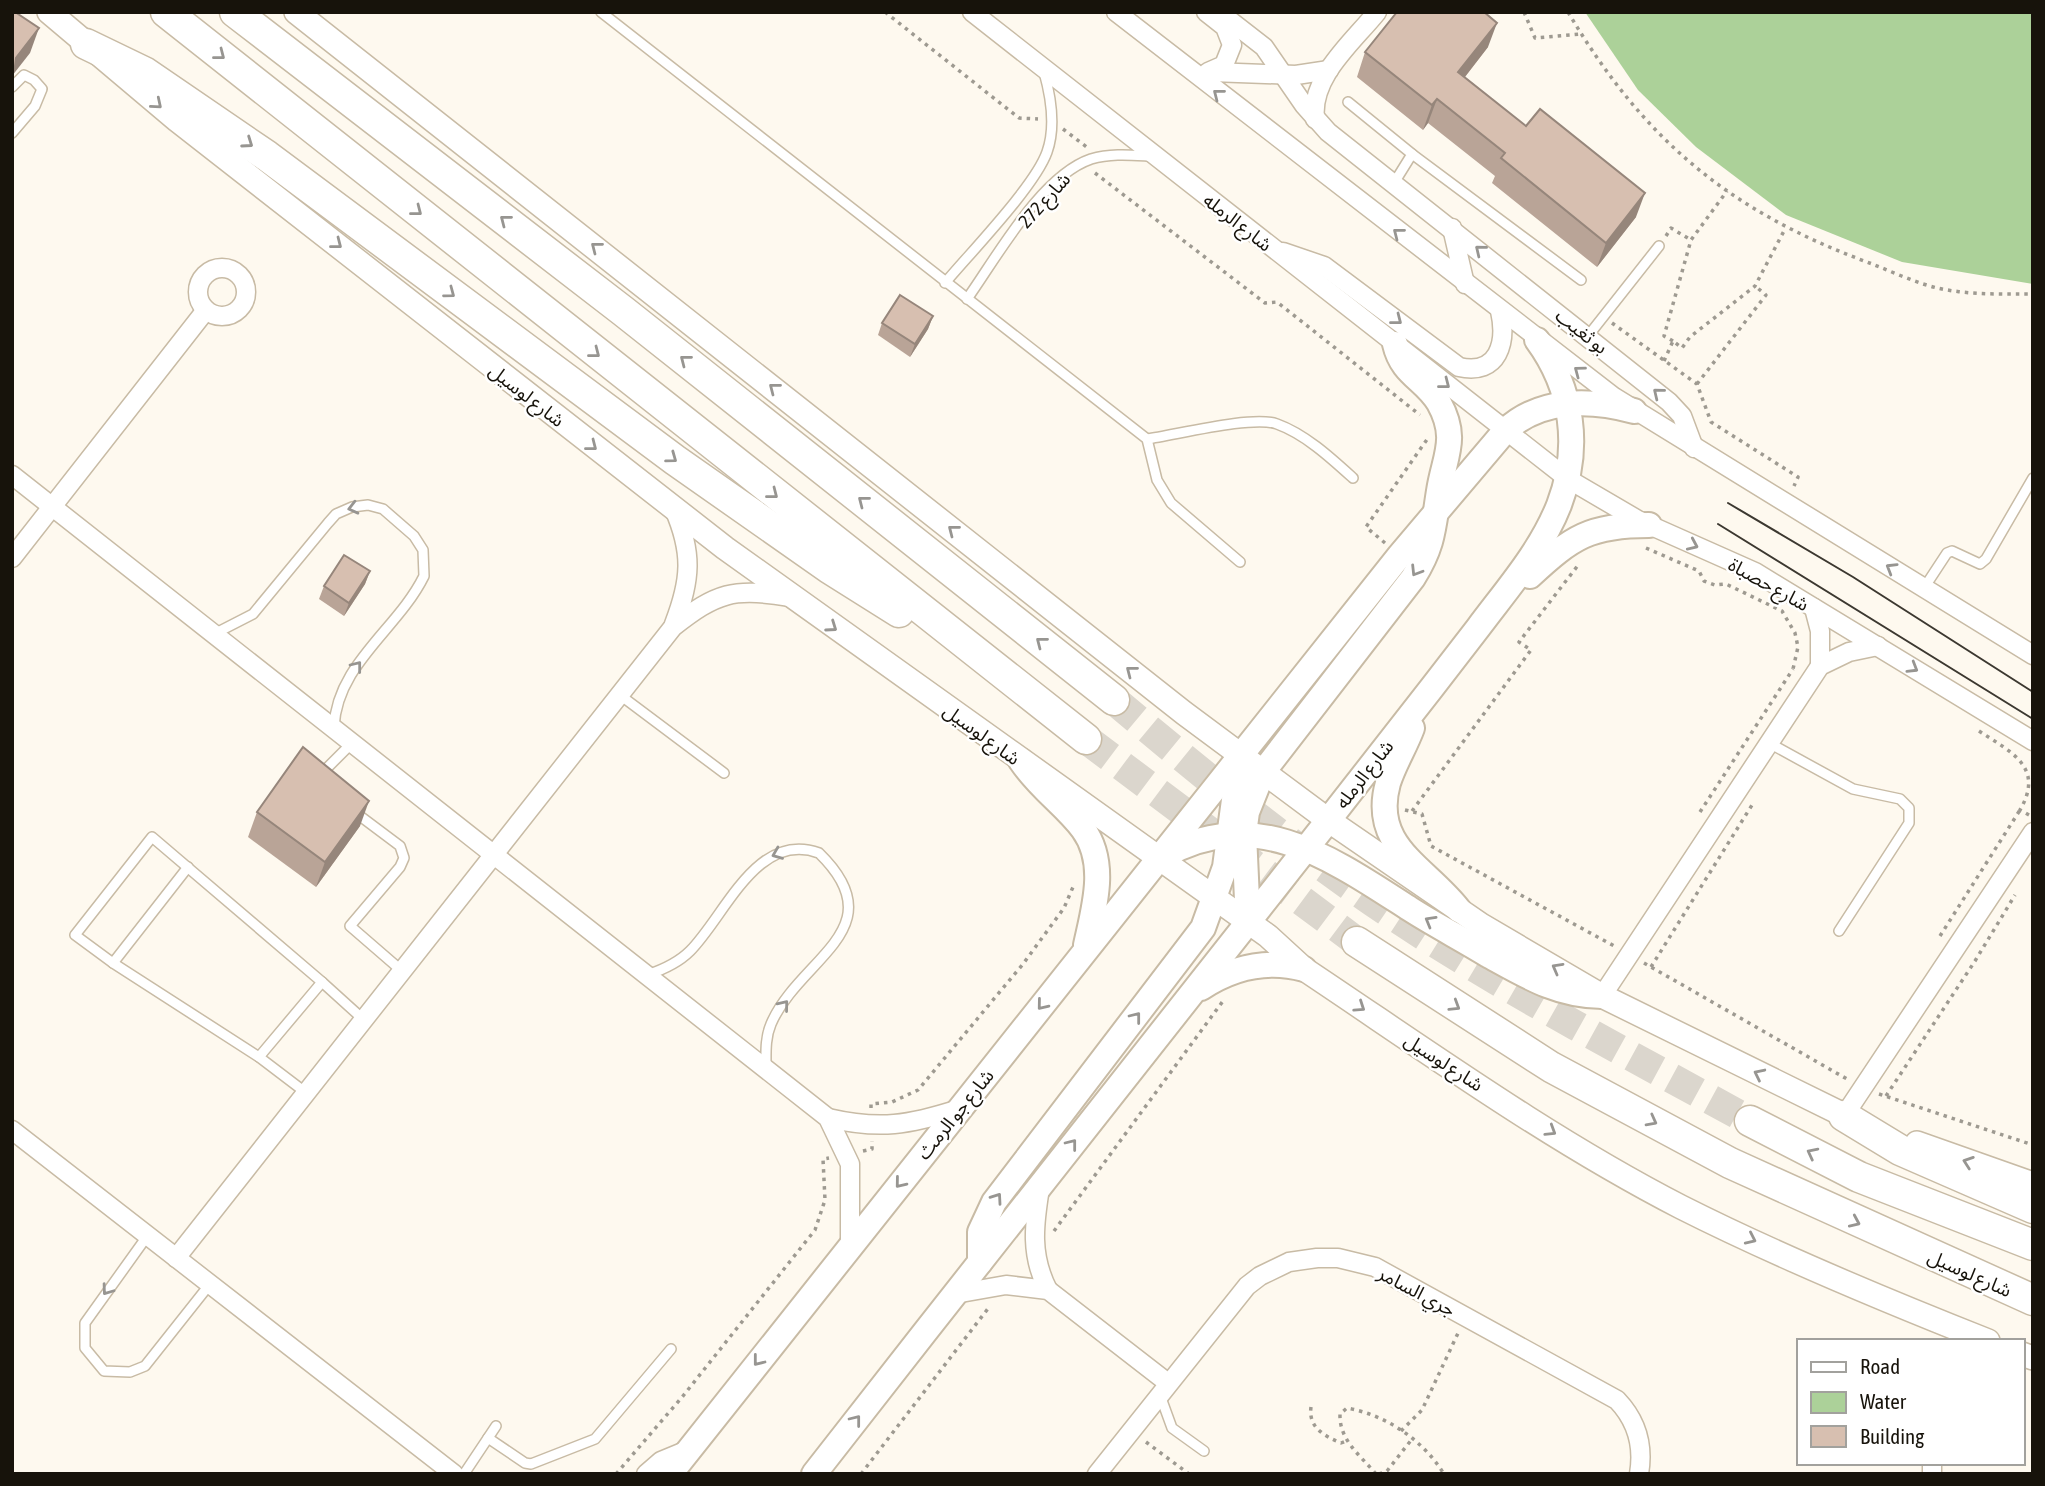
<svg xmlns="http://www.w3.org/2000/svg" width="2045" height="1486" viewBox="0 0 2045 1486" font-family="'Asap Condensed','Noto Sans Arabic',sans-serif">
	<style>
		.water { fill: #acd199 }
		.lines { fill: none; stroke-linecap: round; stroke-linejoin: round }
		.trunk-tunnel { stroke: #dbd6cd; stroke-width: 30; stroke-dasharray: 30 15; stroke-linecap: butt }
		.service-casing { stroke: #c8bba5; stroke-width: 12 }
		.minor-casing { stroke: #c8bba5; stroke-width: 21 }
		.tertiary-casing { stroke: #c8bba5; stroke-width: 26 }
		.secondary-casing { stroke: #c8bba5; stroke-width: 28 }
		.trunk-casing { stroke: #c8bba5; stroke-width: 33 }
		.path { stroke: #9e9a91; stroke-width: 3.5; stroke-dasharray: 3.5 5; stroke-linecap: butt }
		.service { stroke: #fff; stroke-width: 9 }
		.minor { stroke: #fff; stroke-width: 18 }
		.tertiary { stroke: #fff; stroke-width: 23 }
		.secondary { stroke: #fff; stroke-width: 24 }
		.trunk { stroke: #fff; stroke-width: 30 }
		.tram { stroke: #3c3830; stroke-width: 2 }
		.wall { fill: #b9a497 }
		.shaded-wall { fill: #96867b }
		.building { fill: #d7bfb0; stroke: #96867b; stroke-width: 2 }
		.oneway { stroke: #979591 }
		.labels { text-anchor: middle; stroke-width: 5; stroke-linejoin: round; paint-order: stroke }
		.street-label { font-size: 19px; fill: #17130b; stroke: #fff }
	</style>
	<rect width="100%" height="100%" fill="#fef9ef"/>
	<path class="water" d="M1585 12H2033V284L1902 262 1786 215 1696 147 1638 90Z"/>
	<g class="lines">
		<g class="trunk-tunnel">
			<path d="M1114 700C1198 771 1283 840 1373 902 1493 984 1623 1051 1750 1121"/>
			<path d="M1086 739 1357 942"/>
		</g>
		<g class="service-casing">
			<g id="service">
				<path d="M601 12 1147 439 1157 480 1171 503 1240 562"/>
				<path d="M12 87 24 75 34 80 42 89 35 106 12 133"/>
				<path d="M1348 102 1412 154 1394 183"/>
				<path d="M1412 154 1581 280"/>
				<path d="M945 283C971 252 1035 186 1047 152 1056 127 1051 97 1044 72"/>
				<path d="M967 299C997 257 1041 176 1091 159 1111 153 1131 155 1151 156"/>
				<path d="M1588 336 1659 246"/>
				<path d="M1147 439C1176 435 1253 415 1277 424 1305 434 1331 458 1353 478"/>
				<path d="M1924 588 1947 553 1952 551 1980 564 1986 559 2033 478"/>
				<path d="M214 634 253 614 328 523 336 514 352 507 368 505 383 509 414 536 423 550 424 576C398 629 337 664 334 727"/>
				<path d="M620 695 724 773"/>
				<path d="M1769 743 1853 789 1900 799 1909 808V823L1839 931"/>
				<path d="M319 776 352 743"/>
				<path d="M356 813 400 846 404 858 400 867 350 926 402 971"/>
				<path d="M113 963 188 867"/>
				<path d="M647 975C662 970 678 963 690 951 725 916 757 830 819 853 897 929 799 958 771 1024 765 1038 766 1053 766 1067"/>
				<path d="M259 1057 113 963 75 935 152 837 322 982"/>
				<path d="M305 1092 259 1057 322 982 364 1020"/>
				<path d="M148 1235 85 1323V1348L104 1371 130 1372 145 1366 210 1284"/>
				<path d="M1160 1395 1172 1428 1204 1451"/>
				<path d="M488 1438 525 1463 531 1464 595 1439 671 1349"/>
				<path d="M464 1474 496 1426"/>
			</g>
		</g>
		<g class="minor-casing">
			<g id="minor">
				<path d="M972 12 1568 479 1638 520 1755 572 2033 741"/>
				<path d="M1116 12 1614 397 2033 655"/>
				<path d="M1206 12 1225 27 1232 45 1224 65 1208 72"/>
				<path d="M1219 12 1264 47 1304 105 1328 132 1669 402 1682 416 1694 448"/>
				<path d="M1211 72 1296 75 1329 70"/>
				<path d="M1315 119C1310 77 1352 43 1377 12"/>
				<path d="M1452 228 1465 284"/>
				<path d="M1283 252 1324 266 1459 367C1499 376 1507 342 1500 311"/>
				<circle cx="222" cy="292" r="24"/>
				<path d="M12 475 828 1118 850 1164V1245"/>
				<path d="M674 509C693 553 691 580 674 624"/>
				<path d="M12 558 206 310"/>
				<path d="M1814 608 1820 631V666"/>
				<path d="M1602 996 1820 666 1849 652 1878 646"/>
				<path d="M1844 1116 2033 832"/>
				<path d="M828 1118C880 1130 909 1125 959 1109"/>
				<path d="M12 1130 454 1474"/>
				<path d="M1040 1188C1034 1225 1030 1255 1048 1290"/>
				<path d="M176 1258 673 627C716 593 734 587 789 597"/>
				<path d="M955 1294 1006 1285 1048 1290 1168 1383"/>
				<path d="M646 1474 661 1461 690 1449"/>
				<path d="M1097 1474 1247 1286 1260 1276 1289 1262 1317 1258H1338L1375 1267 1617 1400C1637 1421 1644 1445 1639 1474"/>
				<path d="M1932 1474V1463"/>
			</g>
		</g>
		<g class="tertiary-casing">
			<g id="tertiary">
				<path d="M49 12 177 120 725 548 1268 936 1304 969C1427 1051 1549 1139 1681 1207 1780 1257 1884 1300 1988 1341"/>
				<path d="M296 12 1184 713 1328 820 1481 925 1602 996 1858 1122"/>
				<path d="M1917 1143 2033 1184"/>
				<path d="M2022 1354 2033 1358"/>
			</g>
		</g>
		<g class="secondary-casing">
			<g id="secondary">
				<path d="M1530 576C1572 537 1590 525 1649 525"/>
				<path d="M1412 728C1405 747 1394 764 1388 783 1370 847 1426 867 1459 910"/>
				<path d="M1021 761C1040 789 1065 805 1083 829 1108 863 1094 908 1086 945"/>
				<path d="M1164 856C1255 803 1334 860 1410 909 1435 925 1462 939 1488 955 1526 976 1558 996 1602 996"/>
				<path d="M1248 922 1244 834 1247 812 1263 772 1413 578C1434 544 1433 528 1439 491 1444 457 1459 439 1439 403 1425 379 1402 375 1395 344"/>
				<path d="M1201 988C1233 967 1267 959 1304 969"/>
				<path d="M980 1262V1232L994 1202 1203 928 1225 867 1240 755"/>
				<path d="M670 1474 1400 555 1505 431C1540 398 1590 399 1634 411"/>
				<path d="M814 1474C984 1256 1155 1039 1327 822 1377 758 1428 693 1478 628 1507 589 1541 551 1559 505 1581 448 1573 389 1537 340"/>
			</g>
		</g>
		<g class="trunk-casing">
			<g id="trunk">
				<path d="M166 12 1086 739"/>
				<path d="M235 12 623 311 1114 700"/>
				<path d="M86 44 144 72 267 156 675 460 829 568 899 612"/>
				<path d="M1357 942 1551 1067 1730 1163 2033 1300"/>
				<path d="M1844 1116 1900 1150 2033 1208"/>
				<path d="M1750 1121 1859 1177 2033 1245"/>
			</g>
		</g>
		<g class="path">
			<path d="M885 12 1019 118 1038 119"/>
			<path d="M1524 12 1535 38 1581 34"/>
			<path d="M1568 12C1643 139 1729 211 1867 262 1891 271 1917 284 1942 289 1972 295 2003 294 2033 294"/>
			<path d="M1063 129 1088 148"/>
			<path d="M1095 173 1265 303 1277 302 1420 415"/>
			<path d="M1666 236 1671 228 1691 240"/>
			<path d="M1612 323 1697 384 1711 422 1798 477 1794 486"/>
			<path d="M1673 341 1664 336 1691 240 1727 191"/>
			<path d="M1664 361 1673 341 1682 348 1690 337 1755 286 1785 229"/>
			<path d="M1697 384 1766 295 1755 286"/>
			<path d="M1385 543 1366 527 1428 438"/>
			<path d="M1646 548 1699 571 1704 581 1715 585 1726 584 1782 611 1795 633 1798 647 1793 669 1795 671"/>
			<path d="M1979 731C2011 752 2045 767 2020 810L2029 815"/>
			<path d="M1405 810 1422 814 1431 846 1616 947"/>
			<path d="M1412 811 1531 650 1519 642 1579 564"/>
			<path d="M1700 812 1793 669"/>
			<path d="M1940 936 2020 810"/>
			<path d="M1644 963 1847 1079"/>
			<path d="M1651 967 1752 805"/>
			<path d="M1879 1094 2033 1145"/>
			<path d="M1886 1096 1975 961 2015 895"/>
			<path d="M871 1108V1104L892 1102 918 1090 1023 964 1064 908 1073 887"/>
			<path d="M863 1151 872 1149V1141"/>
			<path d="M1054 1231 1223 1001"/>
			<path d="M1311 1407C1308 1427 1324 1436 1341 1443L1346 1441"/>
			<path d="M1401 1431 1422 1410 1459 1331"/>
			<path d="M1146 1442 1189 1474"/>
			<path d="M616 1474 683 1396 815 1230 825 1200 823 1159 829 1158"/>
			<path d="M861 1474 990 1306"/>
			<path d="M1376 1474C1360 1455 1339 1440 1340 1414L1347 1408C1386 1415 1423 1440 1444 1474"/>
			<path d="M1379 1474 1387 1471 1412 1439"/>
		</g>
		<use href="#service" class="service"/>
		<use href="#minor" class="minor"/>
		<use href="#tertiary" class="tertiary"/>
		<use href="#secondary" class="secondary"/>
		<use href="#trunk" class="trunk"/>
		<g class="tram">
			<path d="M1728 503 1853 577 2033 692"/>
			<path d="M1718 524 2033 719"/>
		</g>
	</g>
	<g class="wall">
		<path d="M1488 47 1465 77 1636 217 1597 267 1492 183 1495 176 1428 123 1423 130 1357 77 1365 52Z"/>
		<path d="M933 316 928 329 910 357 878 335 882 323Z"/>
		<path d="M370 571 365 584 344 616 319 599 324 586Z"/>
		<path d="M257 812 360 826 316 887 248 837Z"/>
	</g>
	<g class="shaded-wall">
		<path d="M1497 23 1488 47 1450 96 1458 72Z"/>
		<path d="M39 28 30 53 12 76V67L16 58Z"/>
		<path d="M1437 99 1428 123 1423 130 1432 105Z"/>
		<path d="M1645 193 1636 217 1597 267 1606 243Z"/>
		<path d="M933 316 928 329 910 357 915 344Z"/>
		<path d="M370 571 365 584 344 616 349 603Z"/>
		<path d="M369 801 360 826 316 887 325 862Z"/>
	</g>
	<g class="building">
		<path d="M12 12H15L39 28 16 58 15 66 12 71Z"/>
		<path d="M1397 12H1484L1497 23 1458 72 1526 126 1540 109 1645 193 1606 243 1501 158 1505 153 1437 99 1432 105 1365 52Z"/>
		<path d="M900 295 933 316 915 344 882 323Z"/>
		<path d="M344 555 370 571 349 603 324 586Z"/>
		<path d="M303 747 369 801 325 862 257 812Z"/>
	</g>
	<defs><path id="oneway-chevron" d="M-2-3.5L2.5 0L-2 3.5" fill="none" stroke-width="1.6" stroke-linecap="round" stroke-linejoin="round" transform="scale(1.75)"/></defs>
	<g class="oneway">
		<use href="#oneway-chevron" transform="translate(220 55) rotate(38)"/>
		<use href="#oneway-chevron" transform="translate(1218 94) rotate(-142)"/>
		<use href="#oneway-chevron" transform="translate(157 104) rotate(40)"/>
		<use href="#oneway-chevron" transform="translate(248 143) rotate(35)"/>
		<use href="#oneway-chevron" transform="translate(417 211) rotate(38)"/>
		<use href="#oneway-chevron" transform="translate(505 220) rotate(-142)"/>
		<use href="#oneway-chevron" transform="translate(1398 233) rotate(-142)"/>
		<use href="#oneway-chevron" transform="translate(337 244) rotate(38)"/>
		<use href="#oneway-chevron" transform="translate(596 247) rotate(-142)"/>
		<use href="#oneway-chevron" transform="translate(1480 250) rotate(-141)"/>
		<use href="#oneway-chevron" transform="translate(450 293) rotate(37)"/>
		<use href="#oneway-chevron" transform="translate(1397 320) rotate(38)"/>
		<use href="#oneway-chevron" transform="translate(595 353) rotate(38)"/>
		<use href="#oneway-chevron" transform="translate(685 360) rotate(-142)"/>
		<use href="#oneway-chevron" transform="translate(1579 371) rotate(-143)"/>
		<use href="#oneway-chevron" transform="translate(1445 384) rotate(38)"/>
		<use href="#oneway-chevron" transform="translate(774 388) rotate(-142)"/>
		<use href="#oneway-chevron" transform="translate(1658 393) rotate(-141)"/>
		<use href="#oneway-chevron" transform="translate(592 446) rotate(38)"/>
		<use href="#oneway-chevron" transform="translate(672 458) rotate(36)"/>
		<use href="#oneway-chevron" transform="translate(773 494) rotate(38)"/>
		<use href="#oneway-chevron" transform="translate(863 501) rotate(-142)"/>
		<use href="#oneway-chevron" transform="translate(353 508) rotate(166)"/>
		<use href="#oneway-chevron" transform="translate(953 530) rotate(-142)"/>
		<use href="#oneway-chevron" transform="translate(1693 545) rotate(24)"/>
		<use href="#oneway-chevron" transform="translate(1891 568) rotate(-149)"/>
		<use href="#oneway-chevron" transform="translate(1416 571) rotate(122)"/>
		<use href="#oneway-chevron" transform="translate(832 627) rotate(35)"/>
		<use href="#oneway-chevron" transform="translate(1041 642) rotate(-142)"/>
		<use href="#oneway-chevron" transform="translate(357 666) rotate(-52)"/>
		<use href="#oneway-chevron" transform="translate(1913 668) rotate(31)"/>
		<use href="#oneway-chevron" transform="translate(1131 671) rotate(-142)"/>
		<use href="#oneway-chevron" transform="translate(777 854) rotate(158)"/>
		<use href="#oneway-chevron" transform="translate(1430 921) rotate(-150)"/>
		<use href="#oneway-chevron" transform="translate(1557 968) rotate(-151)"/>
		<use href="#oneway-chevron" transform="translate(784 1005) rotate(-51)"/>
		<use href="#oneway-chevron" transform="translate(1042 1005) rotate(129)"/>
		<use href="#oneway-chevron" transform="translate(1455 1006) rotate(32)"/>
		<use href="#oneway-chevron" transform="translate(1360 1007) rotate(34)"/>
		<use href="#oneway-chevron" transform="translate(1136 1017) rotate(-52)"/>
		<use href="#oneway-chevron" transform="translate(1759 1074) rotate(-154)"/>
		<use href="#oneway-chevron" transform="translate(1652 1121) rotate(28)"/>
		<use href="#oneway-chevron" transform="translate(1551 1131) rotate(32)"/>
		<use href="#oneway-chevron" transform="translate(1072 1144) rotate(-52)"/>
		<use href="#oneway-chevron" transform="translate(1812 1153) rotate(-153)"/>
		<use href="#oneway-chevron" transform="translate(1968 1162) rotate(-161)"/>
		<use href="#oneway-chevron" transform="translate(900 1183) rotate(129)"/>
		<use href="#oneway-chevron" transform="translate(997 1198) rotate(-55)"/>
		<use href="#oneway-chevron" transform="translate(1855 1222) rotate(24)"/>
		<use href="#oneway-chevron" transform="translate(1751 1239) rotate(25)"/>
		<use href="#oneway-chevron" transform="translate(107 1290) rotate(126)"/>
		<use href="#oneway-chevron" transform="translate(758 1361) rotate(128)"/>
		<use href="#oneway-chevron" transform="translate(856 1420) rotate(-52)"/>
	</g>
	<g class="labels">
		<g class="street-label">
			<text transform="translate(1044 200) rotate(-48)" y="7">شارع 272</text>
			<text transform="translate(1238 222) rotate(38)" y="7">شارع الرمله</text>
			<text transform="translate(1582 331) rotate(38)" y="7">بو ثغيب</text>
			<text transform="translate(527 395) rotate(38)" y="7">شارع لوسيل</text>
			<text transform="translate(1769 584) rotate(29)" y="7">شارع حصباة</text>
			<text transform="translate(982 734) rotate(36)" y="7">شارع لوسيل</text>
			<text transform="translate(1364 774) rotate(-52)" y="7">شارع الرمله</text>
			<text transform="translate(1444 1062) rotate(33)" y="7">شارع لوسيل</text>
			<text transform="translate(955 1114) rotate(-51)" y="7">شارع جو الرمث</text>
			<text transform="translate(1970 1273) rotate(24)" y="7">شارع لوسيل</text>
			<text transform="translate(1417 1291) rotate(28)" y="7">جري السامر</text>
		</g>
	</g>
	<rect width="2045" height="1486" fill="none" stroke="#17130b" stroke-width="28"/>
	<rect x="1797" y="1339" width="228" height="126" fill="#ffffff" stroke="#a2a19d" stroke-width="2"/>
	<rect x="1811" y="1362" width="35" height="10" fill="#ffffff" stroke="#a2a19d" stroke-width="2"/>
	<text x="1860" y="1374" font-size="21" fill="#17130b">Road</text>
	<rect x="1811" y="1392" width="35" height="21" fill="#acd199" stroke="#a2a19d" stroke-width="2"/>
	<text x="1860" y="1409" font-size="21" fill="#17130b">Water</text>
	<rect x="1811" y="1426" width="35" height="21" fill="#d7bfb0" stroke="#a2a19d" stroke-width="2"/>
	<text x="1860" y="1444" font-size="21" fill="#17130b">Building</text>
</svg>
